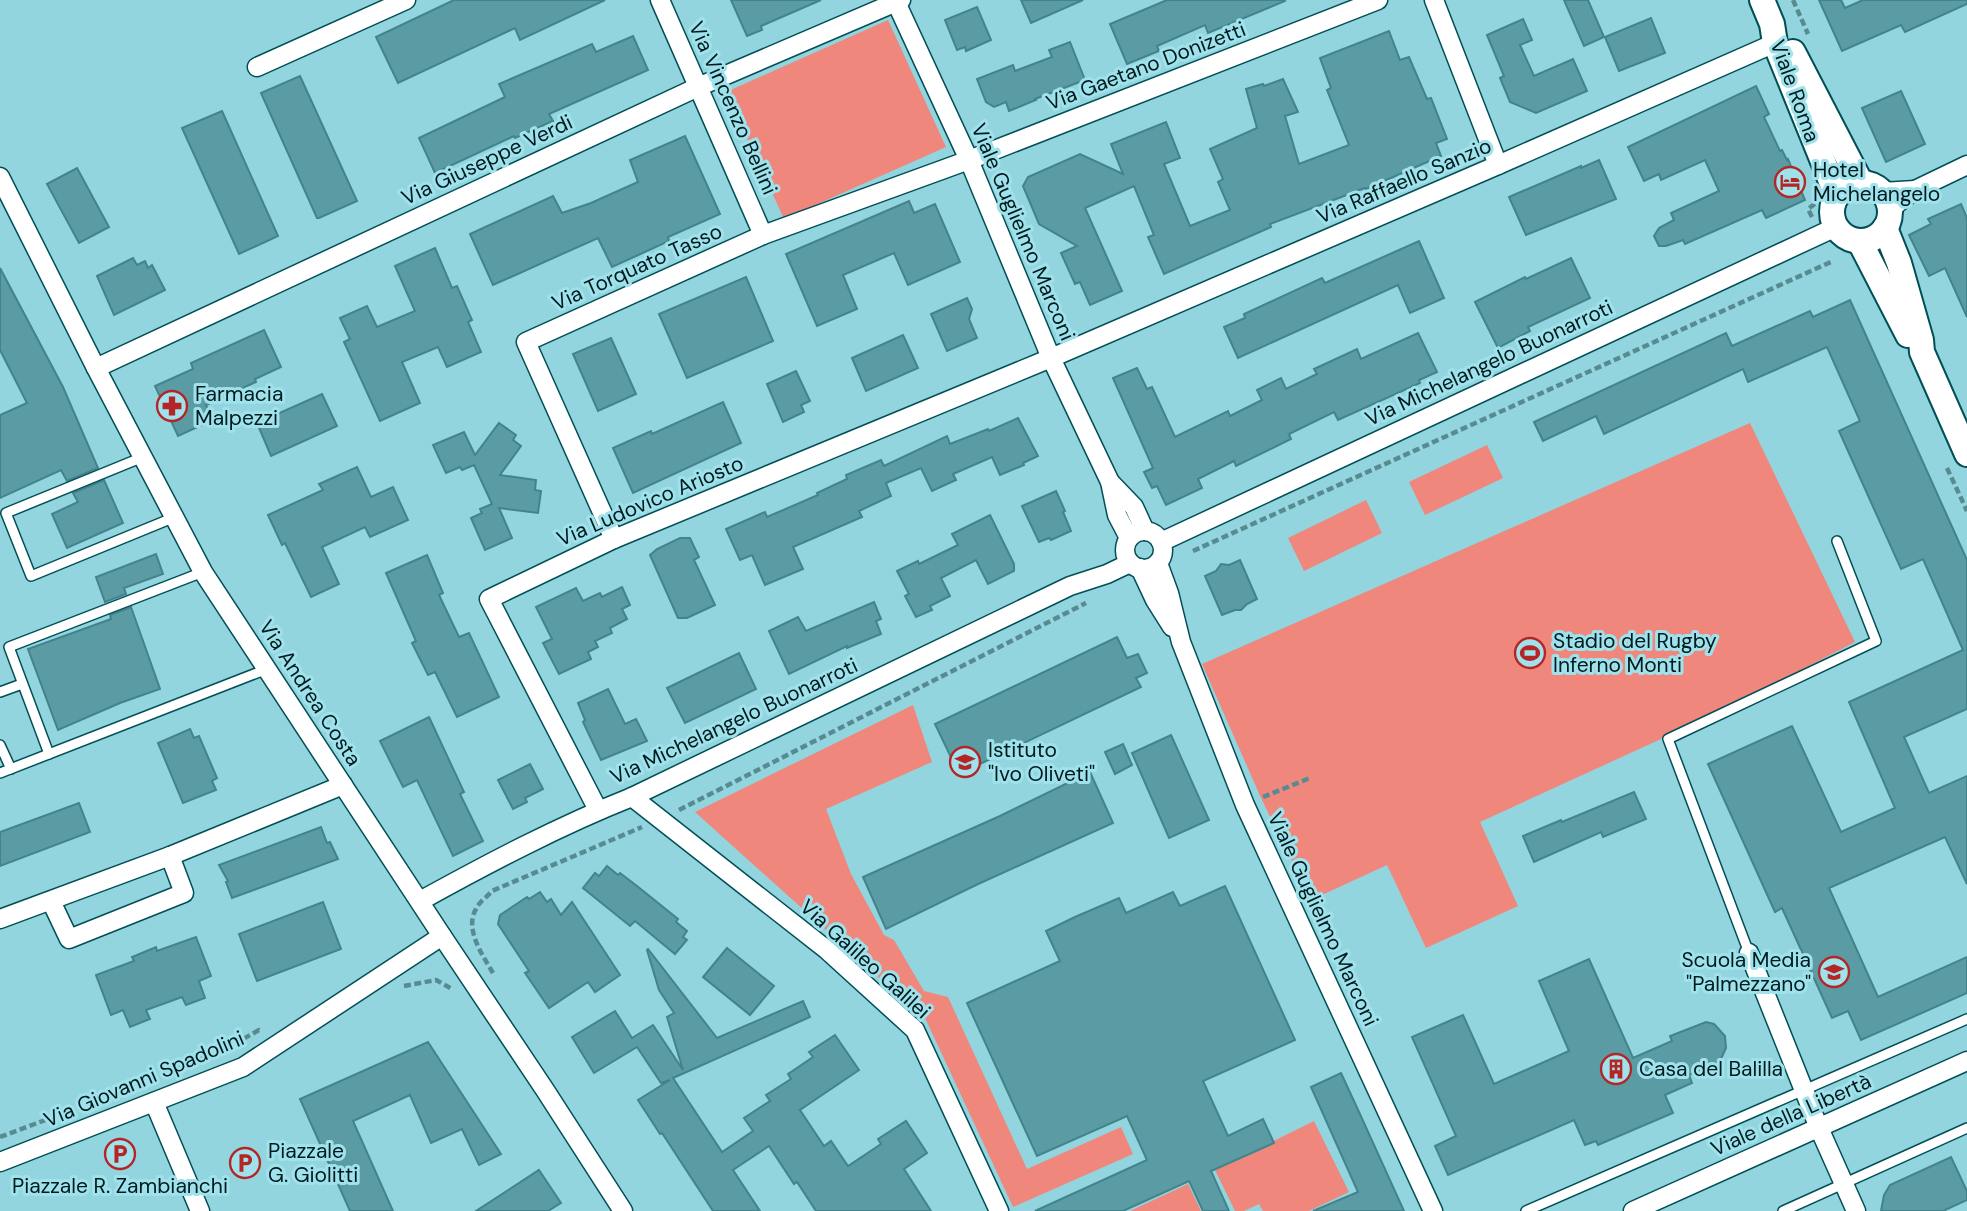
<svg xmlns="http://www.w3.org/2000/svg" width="1967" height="1211" viewBox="0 0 1967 1211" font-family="'DM Sans',sans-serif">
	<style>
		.green { fill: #ef877d }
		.building { fill: #5a9ba4; stroke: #42838c; stroke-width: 2 }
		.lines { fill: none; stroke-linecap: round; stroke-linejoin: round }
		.service-casing { stroke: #004f57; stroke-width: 12 }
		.minor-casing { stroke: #004f57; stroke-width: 21 }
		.secondary-casing { stroke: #004f57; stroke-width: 28 }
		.path { stroke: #588a91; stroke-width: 4.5; stroke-dasharray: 7 3.5; stroke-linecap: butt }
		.service { stroke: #fff; stroke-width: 9 }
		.minor { stroke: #fff; stroke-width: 18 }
		.secondary { stroke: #fff; stroke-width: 24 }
		.labels { text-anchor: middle; stroke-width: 6; stroke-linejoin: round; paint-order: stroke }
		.street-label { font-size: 21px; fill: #011b1f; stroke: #a0e2eb }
		.poi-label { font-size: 21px; fill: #011b1f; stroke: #a0e2eb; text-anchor: start }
	</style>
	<rect width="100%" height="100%" fill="#93d5de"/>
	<g class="green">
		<path d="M888 20 946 147 784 219 726 92Z"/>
		<path d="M1750 423 1855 642 1722 711 1480 822 1518 906 1426 948 1387 865 1311 900 1261 798 1202 664Z"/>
		<path d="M1487 445 1503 478 1425 515 1409 482Z"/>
		<path d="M1366 500 1382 533 1304 571 1288 538Z"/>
		<path d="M913 705 932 762 826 809 851 874 884 935 894 940 924 991 948 997 1027 1169 1121 1127 1133 1154 1013 1207 926 1020 695 812Z"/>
		<path d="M1314 1121 1349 1192 1309 1211H1263L1259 1204 1244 1211H1235L1215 1170Z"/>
		<path d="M1188 1184 1201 1211H1130Z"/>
	</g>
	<g class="building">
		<path d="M454 0H605L520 40 515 28 398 83 376 37Z"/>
		<path d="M731 0H821L761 26 762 30 747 36Z"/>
		<path d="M1021 0H1083L1031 23Z"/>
		<path d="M1167 0H1284L1285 1 1208 33 1205 25 1157 46 1159 51 1127 64 1110 24Z"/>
		<path d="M1564 0H1588L1604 37 1584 46Z"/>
		<path d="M1819 0H1841L1845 8 1863 0H1967V4L1905 32 1901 25 1842 51Z"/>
		<path d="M977 7 991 40 966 51 965 47 957 50 945 20Z"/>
		<path d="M1651 18 1665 53 1619 71 1605 37Z"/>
		<path d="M1523 19 1532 40 1520 45 1534 76 1573 59 1587 91 1536 113 1510 102 1500 78 1504 76 1487 35Z"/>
		<path d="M1389 31 1400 60 1409 57 1427 99 1431 98 1447 139 1436 143 1441 156 1366 189 1365 188 1270 224 1271 227 1164 274 1148 237 1154 235 1134 186 1085 208 1122 291 1090 305 1080 282 1075 284 1061 253 1077 246 1039 224 1023 186 1028 177 1080 154 1123 174 1111 144 1166 122 1180 158 1164 164 1190 226 1230 210 1218 182 1223 179 1210 149 1257 128 1246 89 1263 84 1264 86 1283 79 1298 112 1285 116 1299 164 1349 145 1327 90 1331 88 1320 58Z"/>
		<path d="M633 36 648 70 549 114 553 121 515 138 514 136 435 173 419 138 505 97 499 84 592 44 596 52Z"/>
		<path d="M1070 42 1085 80 1035 99 1036 100 1009 111 1006 102 994 107 986 102 977 79 1013 65 1015 71 1052 57 1049 50Z"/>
		<path d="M300 76 357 201 319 218H317L261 93Z"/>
		<path d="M1756 86 1769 114 1764 117 1780 151 1782 150 1787 160 1788 159 1805 200 1766 218 1762 210 1685 244 1683 240 1666 246H1659L1654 236 1659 228 1674 220 1671 213 1719 191 1705 160 1661 180 1659 174 1644 181 1628 147Z"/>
		<path d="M1901 91 1925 144 1886 162 1862 108Z"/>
		<path d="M222 111 278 236 239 254 182 128Z"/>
		<path d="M685 136 720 214 668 237 669 241 612 267 598 238 493 285 470 234 553 196 562 213 591 203 638 182 630 160Z"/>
		<path d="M1599 160 1616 199 1526 235 1509 197 1581 166V168Z"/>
		<path d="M77 168 109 227 79 243 47 184Z"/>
		<path d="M909 201 914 213 935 204 960 262 908 285 894 253 843 275 857 309 817 326 786 254Z"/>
		<path d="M1961 204 1967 218V317L1945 268 1929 276 1909 235 1931 224 1928 219Z"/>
		<path d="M1419 241 1444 298 1410 313 1398 285 1238 358 1224 327 1245 318 1244 314 1322 278 1325 283Z"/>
		<path d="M435 248 452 288 457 286 472 320 468 322 481 352 447 367 438 347 402 362 420 403 380 421 344 342 350 339 340 318 367 306 377 327 415 311 395 266Z"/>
		<path d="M133 258 137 265 145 261 148 268 152 265 165 290 114 315 97 276Z"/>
		<path d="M1571 258 1590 298 1528 327 1530 331 1498 348 1475 302 1525 277 1526 279Z"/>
		<path d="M0 268 63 387 98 468 67 481 61 470 0 498V415L27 403 0 350Z"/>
		<path d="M746 277 773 341 687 378 659 314Z"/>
		<path d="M967 298 972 309 969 319 977 338 947 351 931 314Z"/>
		<path d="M1850 300 1967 560V709L1904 737 1929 793 1967 776V884L1945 837 1829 888 1878 997 1967 957V993L1861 1040 1848 1011 1832 1018 1782 908 1775 912 1708 764 1792 726 1841 832 1895 808 1849 702 1963 650 1923 559 1901 569 1839 431 1860 421 1827 347 1748 382 1743 369 1604 434 1596 416 1543 441 1534 422 1726 333 1732 346 1810 311 1813 317Z"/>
		<path d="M264 330 281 367 255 379 256 382 206 405 213 420 178 436 155 386 193 369 191 363Z"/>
		<path d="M1418 333 1437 372 1419 380 1420 383 1338 420 1334 412 1289 434 1291 439 1236 466 1234 461 1198 479 1202 488 1166 505 1157 486 1152 488 1144 472 1153 468 1113 378 1137 368 1147 389 1152 387 1175 437 1228 411 1230 416 1262 400 1257 390 1281 378 1286 389 1317 374 1314 369 1357 349 1361 359Z"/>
		<path d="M903 335 918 368 866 391 852 358Z"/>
		<path d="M611 338 636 394 598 411 573 354Z"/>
		<path d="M796 371 810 401 801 405 804 412 783 422 767 384Z"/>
		<path d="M322 394 337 426 271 456 257 423Z"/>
		<path d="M723 402 741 443 633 493 613 448 651 431 652 434Z"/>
		<path d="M1018 418 1038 456 1023 463 1024 465 1000 475 992 457 953 474 956 480 932 491 921 468 886 483 891 496 859 511 862 517 793 547 803 569 765 585 752 555 740 560 726 529 765 512 767 517 818 495 817 493 847 479 846 475 881 460 884 466 947 436 950 444 988 429 989 431Z"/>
		<path d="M499 423 516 435 513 440 521 446 500 475 536 480 535 490 541 491 538 513 499 508 512 538 485 550 471 518 482 513 480 509 492 504 474 465 462 470 460 467 446 473 433 445 464 432 475 455Z"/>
		<path d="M357 467 371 497 393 487 408 520 370 537 365 527 322 547 339 584 311 597 285 543 282 545 268 515 323 490 319 484Z"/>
		<path d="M104 480 123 523 67 548 52 514 78 502 73 493Z"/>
		<path d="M1056 491 1065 511 1063 512 1071 531 1051 540 1049 538 1039 542 1022 506Z"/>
		<path d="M990 515 1014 564V571L988 584 976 560 941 578 950 596 930 606 932 610 916 617 905 596 909 594 897 571 918 561 919 564 958 545 952 534Z"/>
		<path d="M680 538H690L699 557 694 560 715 605 687 618H678L650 555 657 549Z"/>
		<path d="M156 554 163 574 124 588 126 594 105 602 96 577Z"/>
		<path d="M427 555 443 593 439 595 459 637 469 633 499 697 457 717 435 672 428 675 412 643 416 641 386 573Z"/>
		<path d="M1240 560 1257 599 1247 604 1241 610H1235L1222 615 1205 576 1216 571 1221 564 1229 565Z"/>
		<path d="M622 587 630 605 622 609 627 619 610 628 612 633 595 641 598 647 588 652 591 659 559 674 543 643 552 639 536 607 576 588 583 601 600 593 602 597Z"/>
		<path d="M874 602 881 619 876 621 881 634 847 648V646L789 674 769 631 798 617 806 631Z"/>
		<path d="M131 607 160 689 120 703 58 730 28 649 111 619 110 615Z"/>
		<path d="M1117 637 1127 658 1138 654 1147 673 1136 678 1141 687 959 774 935 724Z"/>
		<path d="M739 653 756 689 685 723 667 688Z"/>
		<path d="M608 689 625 724 636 719 647 741 601 760 583 722 585 720 578 703Z"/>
		<path d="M429 717 464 792 460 794 483 841 453 856 417 780 403 787 380 741Z"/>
		<path d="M190 729 194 738 199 736 217 778 212 781 216 790 183 803 158 743Z"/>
		<path d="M1171 735 1209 820 1169 838 1132 753Z"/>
		<path d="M1123 744 1132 765 1115 774 1105 752Z"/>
		<path d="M530 764 543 789 525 798 527 802 513 809 498 780Z"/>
		<path d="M1090 772 1113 823 976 885 886 929 863 877 1000 816Z"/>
		<path d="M1634 792 1646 819 1603 837 1601 832 1534 862 1523 836 1561 820 1562 822Z"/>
		<path d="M79 803 90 832 0 866V832Z"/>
		<path d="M321 827 327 843 330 842 338 859 232 898 226 882 228 881 219 865Z"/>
		<path d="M607 866 618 875 620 873 637 886 678 919 676 922 687 931 683 937 687 940 675 954 635 921 630 926 583 888 595 873 599 876Z"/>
		<path d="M1225 886 1295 1040 1203 1081 1228 1136 1263 1119 1274 1143 1211 1171 1229 1211H1203L1189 1181 1123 1211H1035L1147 1160 1127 1116 1037 1156 967 1003 1060 961 1046 931 1075 917 1119 898 1126 913 1173 892 1180 906Z"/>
		<path d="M540 892 547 902 551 899 561 915 572 902 620 975 595 992 588 982 549 1008 525 973 529 971 498 924 500 915 527 897 529 899Z"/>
		<path d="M323 902 341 949 257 981 239 934Z"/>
		<path d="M196 937 211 976 199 981 205 998 186 1005 182 997 146 1010 150 1019 130 1027 123 1010 111 1015 96 975 134 961 132 957 156 947 157 951Z"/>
		<path d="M727 948 774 986 750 1015 703 977Z"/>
		<path d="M648 949 717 1038 803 1001 810 1017 673 1078 722 1152 753 1131 744 1118 770 1101 766 1095 791 1079 788 1074 813 1057 809 1052 835 1035 859 1070 800 1110 824 1146 831 1141 848 1166 881 1144 878 1139 906 1121 927 1153 904 1169 931 1211H816L797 1182 794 1184 769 1146 733 1170 760 1211H713L662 1133 660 1134 638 1100 670 1080 661 1083 637 1047 594 1073 572 1037 615 1011 632 1038 653 1025 683 1070 667 1017 674 1013 659 990 647 950Z"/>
		<path d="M1589 959 1633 1058 1672 1041 1670 1036 1706 1022 1714 1024 1725 1036 1726 1048 1720 1061 1689 1075 1692 1083 1665 1095 1673 1113 1598 1145 1596 1141 1585 1145 1574 1120 1448 1175 1435 1146 1456 1136 1412 1037 1463 1015 1494 1084 1569 1051 1539 981Z"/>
		<path d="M428 1042 501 1154 479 1165 462 1129 431 1143 410 1095 353 1121 393 1211H350L300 1099Z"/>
		<path d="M1341 1073 1359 1112 1404 1211H1313L1358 1192 1311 1087Z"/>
		<path d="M1951 1157 1967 1191V1200L1943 1211H1881L1884 1195 1890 1185Z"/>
		<path d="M539 1170 561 1203 548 1211H476Z"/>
	</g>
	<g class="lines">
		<g class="service-casing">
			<g id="service">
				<path d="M143 457 6 513 31 576 175 517"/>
				<path d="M0 692 22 684"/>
				<path d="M0 745 11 769"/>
				<path d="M49 754 9 647 203 572"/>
				<path d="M0 773 267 669"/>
				<path d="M1749 953 1668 739 1876 641 1837 541"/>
				<path d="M1526 1211 1967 1019"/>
				<path d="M1783 1211 1967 1128"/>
			</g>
		</g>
		<g class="minor-casing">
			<g id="minor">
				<path d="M660 0 763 235"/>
				<path d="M895 0 969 160 1051 358 1110 482 1117 515 1129 538"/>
				<path d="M1434 0 1498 165"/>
				<path d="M257 67 406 0"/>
				<path d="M0 177 96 368 203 572 442 936 545 1090 623 1211"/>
				<path d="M1882 192 1915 190"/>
				<path d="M1890 209 1915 190 1967 165"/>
				<path d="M96 368 698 87 901 0"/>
				<path d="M1110 482 1134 507 1145 531"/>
				<circle cx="1144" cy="550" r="19"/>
				<path d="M614 539 526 342 763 235 969 160 1378 0"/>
				<path d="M1161 542 1836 227"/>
				<path d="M1158 563 1169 593 1181 642 1245 805 1433 1211"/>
				<path d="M1140 568 1155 600 1172 627"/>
				<path d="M632 797 827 950 915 1030 999 1211"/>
				<path d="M598 810 489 599 614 539 1051 358 1498 165 1775 43"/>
				<path d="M51 901 69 939 184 893 170 856"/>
				<path d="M420 901C489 863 559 826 632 797L1070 586 1107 574 1130 563"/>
				<path d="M0 919 170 856 343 785"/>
				<path d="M1749 953 1819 1128 1856 1211"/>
				<path d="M154 1102 200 1211"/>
				<path d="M0 1162 243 1067 442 936"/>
				<path d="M1633 1211 1967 1061"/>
			</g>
		</g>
		<g class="secondary-casing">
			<g id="secondary">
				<path d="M1762 0 1772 24 1775 43 1837 196"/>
				<path d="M1793 52 1861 183"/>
				<circle cx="1861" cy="212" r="29"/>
				<path d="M1885 228 1899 263 1921 340 1922 352 1967 454"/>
				<path d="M1860 242 1908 335"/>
			</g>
		</g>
		<g class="path">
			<path d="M1793 0 1808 34"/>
			<path d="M1812 217 1808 209 1816 203"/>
			<path d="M1947 468 1967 511"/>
			<path d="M1193 551 1833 261"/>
			<path d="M1263 797 1310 778"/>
			<path d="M679 810 1086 603"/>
			<path d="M493 973C483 956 464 929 476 909 479 902 487 897 492 891L642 827"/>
			<path d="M404 986 436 980 452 989"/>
			<path d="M177 1069 229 1047 259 1030 260 1031"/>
			<path d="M0 1137 64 1113"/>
		</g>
		<use href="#service" class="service"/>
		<use href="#minor" class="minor"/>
		<use href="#secondary" class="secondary"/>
	</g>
	<defs>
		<g id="hotel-ring" transform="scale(1.575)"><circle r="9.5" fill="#a0e2eb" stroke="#b52525" stroke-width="1.5"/><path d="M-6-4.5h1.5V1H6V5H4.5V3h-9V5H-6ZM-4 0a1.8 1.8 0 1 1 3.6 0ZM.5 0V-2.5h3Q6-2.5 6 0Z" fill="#b52525"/></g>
		<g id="pharmacy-ring" transform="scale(1.575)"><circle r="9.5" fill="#a0e2eb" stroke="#b52525" stroke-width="1.5"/><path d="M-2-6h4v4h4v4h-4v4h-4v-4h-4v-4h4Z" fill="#b52525"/></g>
		<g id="stadium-ring" transform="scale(1.575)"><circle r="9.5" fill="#a0e2eb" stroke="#b52525" stroke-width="1.5"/><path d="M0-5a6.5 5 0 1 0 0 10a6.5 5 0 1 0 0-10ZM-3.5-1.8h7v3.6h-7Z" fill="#b52525"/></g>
		<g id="school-ring" transform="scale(1.575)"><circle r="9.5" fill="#a0e2eb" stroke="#b52525" stroke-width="1.5"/><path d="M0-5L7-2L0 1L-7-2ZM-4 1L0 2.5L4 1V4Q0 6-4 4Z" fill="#b52525"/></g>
		<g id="university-ring" transform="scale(1.575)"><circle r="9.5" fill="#a0e2eb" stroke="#b52525" stroke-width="1.5"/><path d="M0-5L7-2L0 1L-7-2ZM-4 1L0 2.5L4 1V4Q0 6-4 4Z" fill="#b52525"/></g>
		<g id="building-ring" transform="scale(1.575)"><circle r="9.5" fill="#a0e2eb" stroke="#b52525" stroke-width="1.5"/><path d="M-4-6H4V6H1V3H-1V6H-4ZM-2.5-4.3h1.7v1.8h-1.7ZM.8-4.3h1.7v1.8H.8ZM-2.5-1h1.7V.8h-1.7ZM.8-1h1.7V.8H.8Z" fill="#b52525"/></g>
		<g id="parking-ring" transform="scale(1.575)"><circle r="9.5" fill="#a0e2eb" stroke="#b52525" stroke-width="1.5"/><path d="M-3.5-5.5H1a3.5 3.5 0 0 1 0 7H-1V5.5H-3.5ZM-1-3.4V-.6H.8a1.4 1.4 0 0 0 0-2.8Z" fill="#b52525"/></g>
	</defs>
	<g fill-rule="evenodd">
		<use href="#hotel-ring" x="1790" y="182"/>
		<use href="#pharmacy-ring" x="172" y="406"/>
		<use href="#stadium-ring" x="1530" y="653"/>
		<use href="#school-ring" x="965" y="762"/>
		<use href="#university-ring" x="1834" y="972"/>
		<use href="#building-ring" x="1616" y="1069"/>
		<use href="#parking-ring" x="120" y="1154"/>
		<use href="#parking-ring" x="245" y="1163"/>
	</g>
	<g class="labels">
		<g class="street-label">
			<text transform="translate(1146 66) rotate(-21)" y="7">Via Gaetano Donizetti</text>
			<text transform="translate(1795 91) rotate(70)" y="7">Viale Roma</text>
			<text transform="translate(733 108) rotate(66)" y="7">Via Vincenzo Bellini</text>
			<text transform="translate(487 160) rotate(-25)" y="7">Via Giuseppe Verdi</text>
			<text transform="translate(1404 181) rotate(-23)" y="7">Via Raffaello Sanzio</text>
			<text transform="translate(1023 232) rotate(67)" y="7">Viale Guglielmo Marconi</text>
			<text transform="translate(637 267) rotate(-24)" y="7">Via Torquato Tasso</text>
			<text transform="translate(1489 363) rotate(-25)" y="7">Via Michelangelo Buonarroti</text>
			<text transform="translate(650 501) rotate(-23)" y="7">Via Ludovico Ariosto</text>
			<text transform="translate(310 693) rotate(57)" y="7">Via Andrea Costa</text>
			<text transform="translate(734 721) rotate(-25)" y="7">Via Michelangelo Buonarroti</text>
			<text transform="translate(1323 919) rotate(65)" y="7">Viale Guglielmo Marconi</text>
			<text transform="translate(865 959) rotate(42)" y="7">Via Galileo Galilei</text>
			<text transform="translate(144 1079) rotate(-23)" y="7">Via Giovanni Spadolini</text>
			<text transform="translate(1791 1115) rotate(-24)" y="7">Viale della Libertà</text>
		</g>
		<g class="poi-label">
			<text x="1813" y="177">Hotel<tspan x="1813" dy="24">Michelangelo</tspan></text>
			<text x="195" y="401">Farmacia<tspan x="195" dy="24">Malpezzi</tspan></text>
			<text x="1553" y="648">Stadio del Rugby<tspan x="1553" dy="24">Inferno Monti</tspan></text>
			<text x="988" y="757">Istituto<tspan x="988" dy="24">"Ivo Oliveti"</tspan></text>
			<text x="1811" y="967" text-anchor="end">Scuola Media<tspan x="1811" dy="24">"Palmezzano"</tspan></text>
			<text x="1639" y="1076">Casa del Balilla</text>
			<text x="268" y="1158">Piazzale<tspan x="268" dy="24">G. Giolitti</tspan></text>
			<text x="120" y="1193" text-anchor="middle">Piazzale R. Zambianchi</text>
		</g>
	</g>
</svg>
